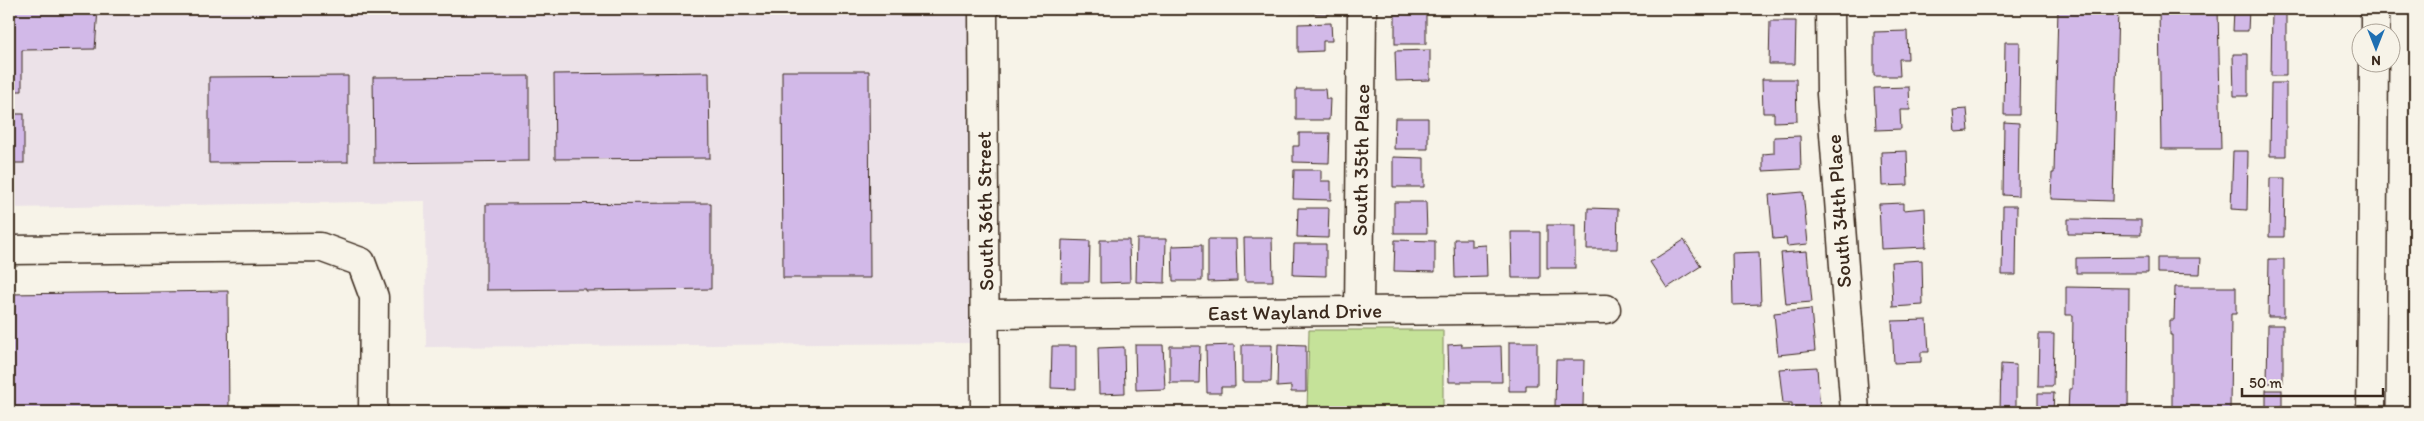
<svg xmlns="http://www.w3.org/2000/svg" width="2424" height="421" viewBox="0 0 2424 421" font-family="Itim,sans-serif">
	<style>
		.built { fill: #ece2e8 }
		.green { fill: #c5e299; stroke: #80865c }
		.building { fill: #d2b9e8; stroke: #3b2a1e }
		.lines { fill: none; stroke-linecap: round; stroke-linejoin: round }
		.minor-casing { stroke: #3b2a1e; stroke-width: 31 }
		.minor { stroke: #f7f3e8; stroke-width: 28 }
		.labels { text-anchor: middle; stroke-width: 4.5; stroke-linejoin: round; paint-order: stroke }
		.street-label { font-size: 21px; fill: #3b2a1e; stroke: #f7f3e8 }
	</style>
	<rect width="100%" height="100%" fill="#f7f3e8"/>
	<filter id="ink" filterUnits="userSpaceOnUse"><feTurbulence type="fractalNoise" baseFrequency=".02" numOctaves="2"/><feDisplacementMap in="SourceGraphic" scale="10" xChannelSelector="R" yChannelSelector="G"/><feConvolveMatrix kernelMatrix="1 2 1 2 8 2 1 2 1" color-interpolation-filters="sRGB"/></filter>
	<g filter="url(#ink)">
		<path class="built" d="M9 9H973L969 343 426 347 425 201 9 208Z"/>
		<path class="green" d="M1309 330H1443V412H1307Z"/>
		<g class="building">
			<path d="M9 9H98L95 49 22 50V91H9Z"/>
			<path d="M1300 9H1329V14L1300 13Z"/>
			<path d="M2058 9H2118L2113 201 2051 199 2052 173H2054Z"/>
			<path d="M2159 9H2218L2221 149H2161Z"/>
			<path d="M2234 9H2249L2248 31H2233Z"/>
			<path d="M2272 9H2286V76H2271Z"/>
			<rect x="1395" y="14" width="31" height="30"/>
			<path d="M1770 21H1796L1795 64H1769Z"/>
			<path d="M1331 23 1332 41H1323V51L1298 52V24Z"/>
			<path d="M1907 31 1908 59H1899L1900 76H1874V32Z"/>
			<path d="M2005 42H2020L2019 115H2004Z"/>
			<path d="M1430 50V80L1396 81 1395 51Z"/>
			<path d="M2233 54H2248V96H2234Z"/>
			<path d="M782 71H869L870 278H783Z"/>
			<path d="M709 72 710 158 555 159 554 74Z"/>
			<path d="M348 76V162L209 163V77Z"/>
			<path d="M529 76V161L374 163 373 77Z"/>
			<path d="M1762 79H1796L1797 121 1774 122V113H1763Z"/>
			<path d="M2271 83H2286V156H2270Z"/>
			<path d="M1909 87 1910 110H1900L1901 129 1876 130 1874 88Z"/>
			<path d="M1296 89H1325L1326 99H1330L1329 120H1296Z"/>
			<path d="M1967 109 1969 131 1955 132 1953 110Z"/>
			<rect x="9" y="114" width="15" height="49"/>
			<path d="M1395 118H1428V149H1394Z"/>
			<path d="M2004 122 2019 123 2018 196 2003 195Z"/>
			<path d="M1299 133H1330L1329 163 1293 162V146H1299Z"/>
			<path d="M1800 136 1801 169 1763 171V154L1774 153V137Z"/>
			<path d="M1907 151 1908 185 1882 186 1881 152Z"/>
			<path d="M2233 151H2248L2247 210 2231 209Z"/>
			<path d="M1393 157 1424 158V187H1393Z"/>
			<path d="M1294 170H1321V181H1331V200L1293 199Z"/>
			<path d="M2270 178H2285L2284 237H2269Z"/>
			<path d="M1803 192 1808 244 1787 246 1786 238 1773 239 1769 195Z"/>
			<path d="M1394 202H1426L1427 233H1394Z"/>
			<path d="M711 203V289L586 291V289L486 290V204Z"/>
			<path d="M1903 203V210L1925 208 1926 247 1881 249 1879 204Z"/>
			<path d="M2003 206H2017L2016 275H2002Z"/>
			<path d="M1298 208H1329L1328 238 1297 237Z"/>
			<path d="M1588 208 1618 209 1617 249H1587Z"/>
			<path d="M2068 219 2141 220V235L2068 234Z"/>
			<rect x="1547" y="225" width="28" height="43"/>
			<path d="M1511 232H1540V278H1512Z"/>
			<path d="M1244 238H1272L1273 281H1245Z"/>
			<path d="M1137 239H1166L1165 283 1136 282Z"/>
			<path d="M1208 239H1236L1237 281 1208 282Z"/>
			<path d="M1454 239H1471V246L1486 245 1487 277 1455 278Z"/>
			<path d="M1062 240 1090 241 1089 282H1061Z"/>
			<path d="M1100 240H1129L1130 282 1100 283Z"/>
			<path d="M1395 240 1435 241V272L1394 271Z"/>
			<path d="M1684 240 1701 266 1667 288 1650 262Z"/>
			<path d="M1294 244H1326V276L1293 275Z"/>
			<path d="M1202 245V281H1173L1172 246Z"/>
			<path d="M1807 251 1812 302 1786 304 1781 253Z"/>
			<path d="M1759 252 1761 304 1733 305 1732 253Z"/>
			<path d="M2148 257V273H2076V258Z"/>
			<path d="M2157 258H2201L2200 274 2157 273Z"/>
			<path d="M2269 259H2284V317H2268Z"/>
			<path d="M1922 260 1923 305 1893 307 1891 262Z"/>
			<path d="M2066 287 2129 288 2128 412H2068L2069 389H2072L2073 315H2066Z"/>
			<path d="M2175 287H2236V314H2231L2230 412H2172V335H2170V320H2174Z"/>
			<path d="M228 291 229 412H9V294Z"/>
			<path d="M1811 309 1815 351 1778 355 1774 313Z"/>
			<path d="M1927 320 1929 352H1921V362L1894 363 1892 321Z"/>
			<path d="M2268 325H2283V383H2267Z"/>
			<path d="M2039 334H2054L2053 386H2038Z"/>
			<path d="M1509 342H1537V385H1526V391H1509Z"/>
			<path d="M1278 344 1306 345V392H1291V386L1277 387Z"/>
			<path d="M1462 344V347L1501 346 1502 382H1449L1448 345Z"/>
			<path d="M1135 345H1163L1165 389 1136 390Z"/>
			<path d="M1234 345 1235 387H1221V393H1207L1206 346Z"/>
			<path d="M1242 345H1272L1271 382H1242Z"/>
			<path d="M1052 346H1076V389L1051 388Z"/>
			<path d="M1170 346H1200L1199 383H1170Z"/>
			<path d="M1124 347 1125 393 1099 394 1098 348Z"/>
			<path d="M1556 360H1584L1583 407H1555Z"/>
			<path d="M2001 364 2016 365V412H2000Z"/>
			<path d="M1817 367 1820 412H1792V403H1783L1779 369Z"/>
			<rect x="2266" y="390" width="16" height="22"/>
			<path d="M2038 393H2054L2053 412H2038Z"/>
		</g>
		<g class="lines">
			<g class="minor-casing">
				<g id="minor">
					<path d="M983 9 985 412"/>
					<path d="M1830 9 1831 94 1855 412"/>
					<path d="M2375 32V9"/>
					<path d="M9 250 320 247 361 262 374 297 373 412"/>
					<path d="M1359 311 1362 9"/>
					<path d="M985 314 1606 309"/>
					<path d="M2371 412 2374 62"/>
				</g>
			</g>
			<use href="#minor" class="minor"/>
		</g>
	</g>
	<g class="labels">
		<g class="street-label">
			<text transform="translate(1361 160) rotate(-89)" y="7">South 35th Place</text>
			<text transform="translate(985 211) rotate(-91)" y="7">South 36th Street</text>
			<text transform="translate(1839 211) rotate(-94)" y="7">South 34th Place</text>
			<text transform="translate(1295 312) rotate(-1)" y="7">East Wayland Drive</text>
		</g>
	</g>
	<rect width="2424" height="421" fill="none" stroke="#f7f3e8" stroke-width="30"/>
	<rect x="15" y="15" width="2394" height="391" fill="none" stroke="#3b2a1e" stroke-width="2" filter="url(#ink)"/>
	<g transform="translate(2376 48) rotate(180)"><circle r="24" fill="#f7f3e8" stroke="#aca397"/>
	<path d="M0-4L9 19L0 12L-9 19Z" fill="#1f6fb2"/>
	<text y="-8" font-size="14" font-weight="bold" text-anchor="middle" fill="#3b2a1e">N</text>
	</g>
	<path d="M2242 388v8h141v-8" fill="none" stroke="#3b2a1e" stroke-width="2.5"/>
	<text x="2249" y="388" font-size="15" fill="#3b2a1e" stroke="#f7f3e8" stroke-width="4" paint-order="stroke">50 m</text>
</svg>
